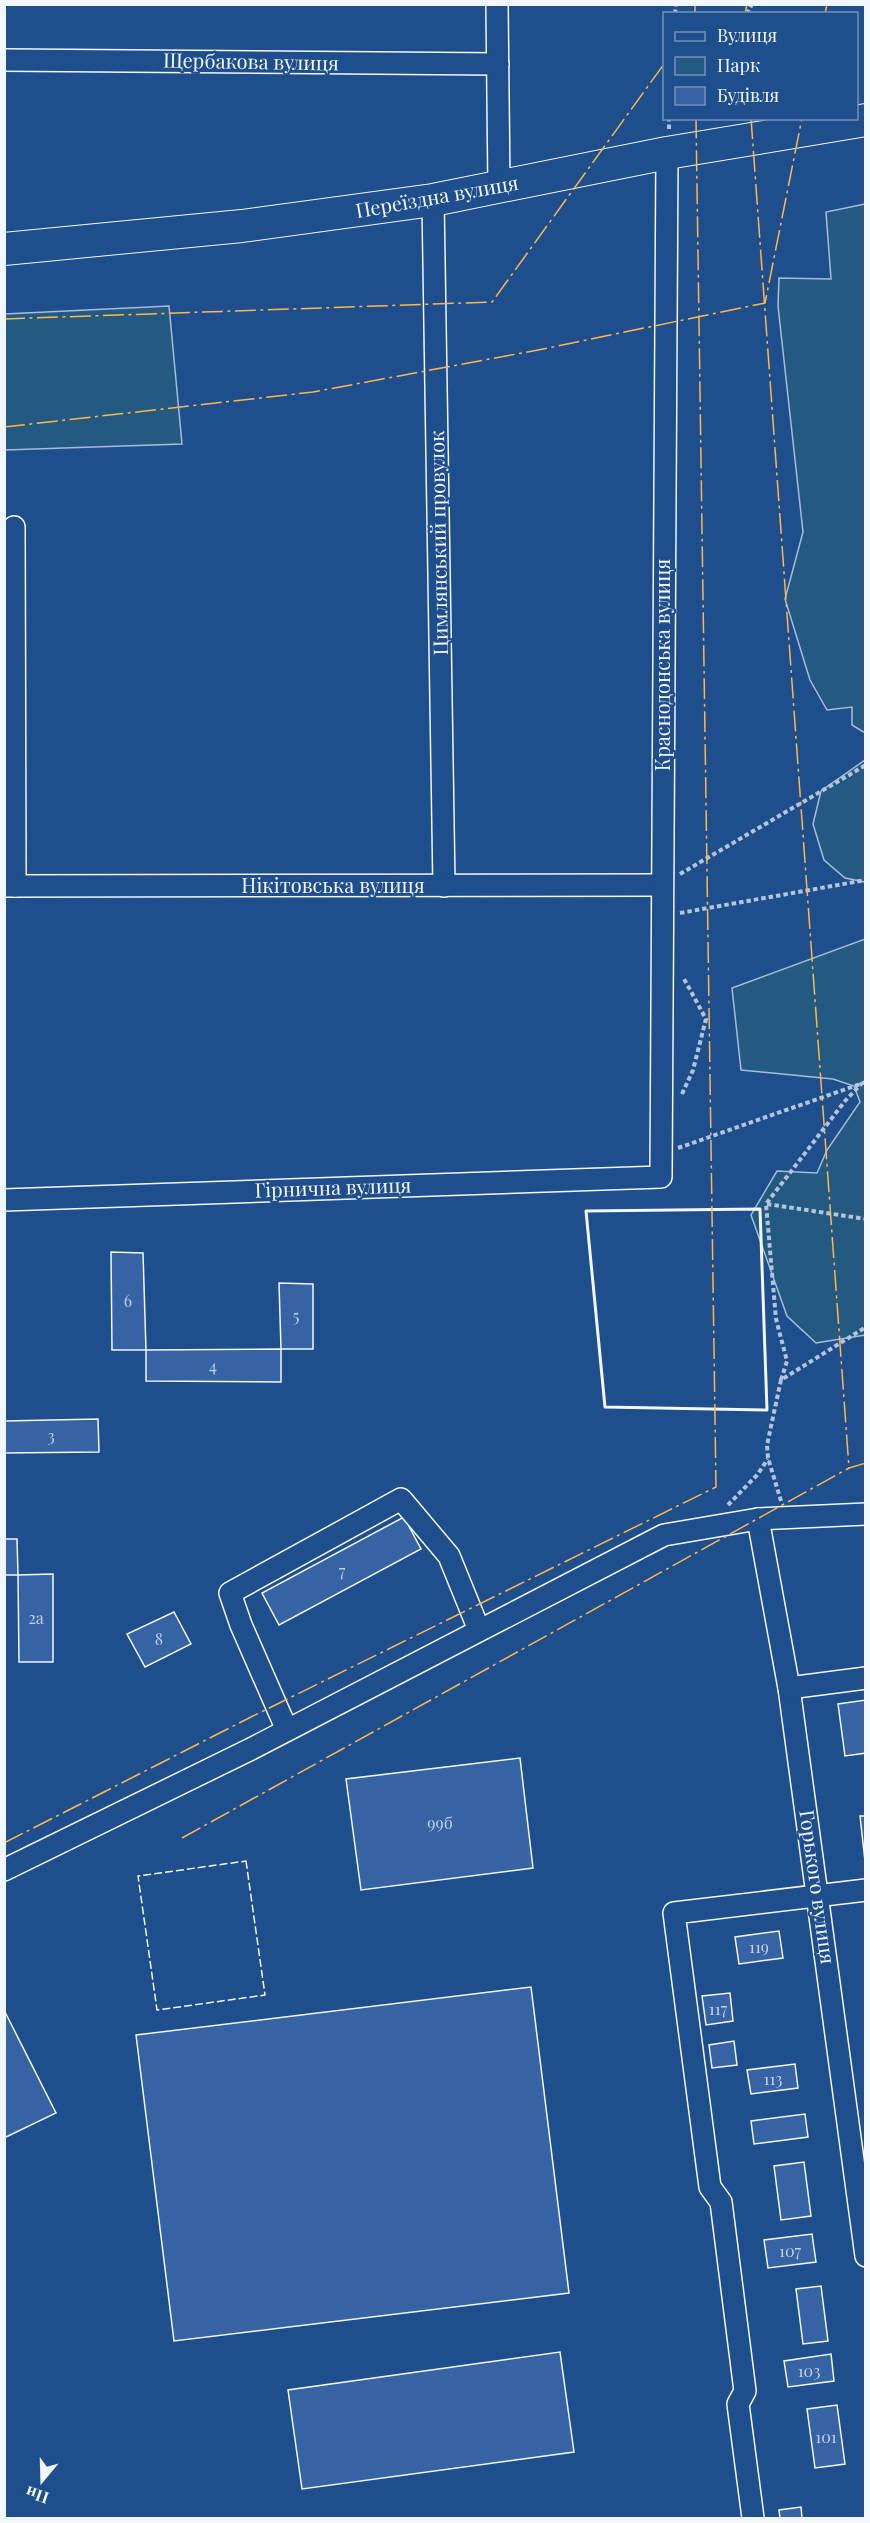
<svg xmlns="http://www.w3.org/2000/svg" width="870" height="2523" viewBox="0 0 870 2523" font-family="'Playfair Display',serif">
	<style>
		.green { fill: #245a82; stroke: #a8bbd7; stroke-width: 1.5 }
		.building { fill: #3563a3; stroke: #f2f6ff; stroke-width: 1.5 }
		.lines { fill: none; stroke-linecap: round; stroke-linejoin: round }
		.minor-casing { stroke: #f2f6ff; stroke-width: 24 }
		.highway-casing { stroke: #f2f6ff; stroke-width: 34 }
		.path { stroke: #b3c4dc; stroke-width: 4; stroke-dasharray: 4.5 3; stroke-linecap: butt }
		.minor { stroke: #1f4e8c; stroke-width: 21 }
		.highway { stroke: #1f4e8c; stroke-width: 32 }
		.fence { stroke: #f2f6ff; stroke-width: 1.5; stroke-dasharray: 8 3; stroke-linecap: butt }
		.wall { stroke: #f2f6ff; stroke-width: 3 }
		.power { stroke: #ffb74d; stroke-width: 1.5; stroke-dasharray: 21 4.5 3 4.5; stroke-linecap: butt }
		.labels { text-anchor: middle; stroke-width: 4.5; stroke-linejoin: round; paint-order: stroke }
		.number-label { font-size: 16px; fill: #c3d1e8 }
		.street-label { font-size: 20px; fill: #f2f6ff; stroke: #1f4e8c }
	</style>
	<rect width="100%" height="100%" fill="#1f4e8c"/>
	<g class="green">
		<path d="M865 204H866L865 733 852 725V707L827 710 810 680 785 599 803 532 778 306 779 278 831 279 826 212Z"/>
		<path d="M169 306 182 444 5 450V314Z"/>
		<path d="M865 760V882L845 878 824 860 813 824 821 791Z"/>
		<path d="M865 939V1335L816 1343 787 1316 751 1215 777 1171 817 1173 827 1150 860 1102 854 1086 833 1079 741 1070 732 988Z"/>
	</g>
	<g class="building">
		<path d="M111 1252 143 1253 146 1350H112Z"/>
		<path d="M279 1283 313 1284V1349H281Z"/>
		<path d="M281 1349V1382L146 1381V1350Z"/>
		<path d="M98 1419 99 1452 4 1453V1421Z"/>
		<path d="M404 1517 421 1549 279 1625 262 1593Z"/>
		<path d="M4 1539H17L18 1575H4Z"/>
		<path d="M53 1574V1662H19L18 1575Z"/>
		<path d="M174 1612 191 1644 145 1667 127 1634Z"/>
		<path d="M866 1700V1753L845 1756 838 1704Z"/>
		<path d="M520 1758 533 1868 361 1890 346 1779Z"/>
		<path d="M860 1816H866V1861H865Z"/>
		<path d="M779 1931 783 1958 739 1964 735 1937Z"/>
		<path d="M531 1987 569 2293 174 2341 136 2035Z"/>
		<path d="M730 1993 733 2021 706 2025 702 1996Z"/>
		<path d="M4 2010 56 2113 4 2138Z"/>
		<path d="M734 2041 737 2065 712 2068 709 2045Z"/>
		<path d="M795 2064 798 2088 751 2094 747 2070Z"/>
		<path d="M805 2114 808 2137 754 2144 751 2121Z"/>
		<path d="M804 2162 811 2216 781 2220 774 2166Z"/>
		<path d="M812 2234 816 2262 768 2268 764 2240Z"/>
		<path d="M821 2286 828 2341 803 2344 796 2289Z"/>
		<path d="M560 2352 574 2452 302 2489 288 2390Z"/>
		<path d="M831 2354 834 2381 788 2387 784 2361Z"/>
		<path d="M837 2405 845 2464 815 2468 807 2409Z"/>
		<path d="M801 2507 802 2518H780L779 2510Z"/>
	</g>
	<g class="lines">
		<g class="minor-casing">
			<g id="minor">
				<path d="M497 4 499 188"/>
				<path d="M4 60 498 64"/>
				<path d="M433 200 444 886"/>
				<path d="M14 527 15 886"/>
				<path d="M4 886 662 885"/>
				<path d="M4 1200 661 1177 667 153"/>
				<path d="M758 1519 789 1688 866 2256"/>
				<path d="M789 1688 866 1678"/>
				<path d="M287 1730 241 1625 230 1593 401 1499 449 1556 479 1630"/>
				<path d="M4 1870 251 1749 664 1535 758 1519 866 1514"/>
				<path d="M753 2518 738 2404 745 2391 721 2202 710 2187 674 1913 866 1890"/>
			</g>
		</g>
		<g class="highway-casing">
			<path id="highway" d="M4 249 242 226 433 200 667 153 866 120"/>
		</g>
		<g class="path">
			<path d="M675 14 676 4"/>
			<path d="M747 14 752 4"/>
			<path d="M669 129V118"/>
			<path d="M680 874 866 765"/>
			<path d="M680 913 866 880"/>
			<path d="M682 1094 693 1070 706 1019 683 977"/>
			<path d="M678 1148 866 1082"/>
			<path d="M767 1204 866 1219"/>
			<path d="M781 1380 787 1361 776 1319 766 1204 845 1101 862 1083"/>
			<path d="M781 1501 768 1458 767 1445 781 1380 866 1327"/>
			<path d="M728 1505 757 1475 768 1459"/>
		</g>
		<use href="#minor" class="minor"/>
		<use href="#highway" class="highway"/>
		<path class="fence" d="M246 1861 265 1995 157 2010 138 1876Z"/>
		<path class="wall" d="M760 1209 767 1410 605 1407 586 1211Z"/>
		<g class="power">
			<path d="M695 4V14"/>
			<path d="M745 14 747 4"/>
			<path d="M825 14 827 4"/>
			<path d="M751 118 849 1468"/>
			<path d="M4 319 492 302 664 64"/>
			<path d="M4 427 313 392 538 350 765 303 802 118"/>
			<path d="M182 1838 849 1468 866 1463"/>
			<path d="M4 1843 249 1718 716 1487 696 118"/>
		</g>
	</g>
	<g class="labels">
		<g class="number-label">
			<text x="128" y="1307">6</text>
			<text x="296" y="1322">5</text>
			<text x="213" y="1372">4</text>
			<text x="51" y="1442">3</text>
			<text x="342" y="1577">7</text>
			<text x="36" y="1624">2а</text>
			<text x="159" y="1645">8</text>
			<text x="440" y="1829">99б</text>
			<text x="759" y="1953">119</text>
			<text x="718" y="2015">117</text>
			<text x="773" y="2085">113</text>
			<text x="790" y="2257">107</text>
			<text x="809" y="2377">103</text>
			<text x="826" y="2443">101</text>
		</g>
		<g class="street-label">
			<text transform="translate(251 62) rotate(1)" y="7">Щербакова вулиця</text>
			<text transform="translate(437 197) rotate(-10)" y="7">Переїздна вулиця</text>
			<text transform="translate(439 543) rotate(-91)" y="7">Цимлянський провулок</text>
			<text transform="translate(663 665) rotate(-90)" y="7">Краснодонська вулиця</text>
			<text x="333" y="893">Нікітовська вулиця</text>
			<text transform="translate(333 1188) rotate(-2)" y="7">Гірнична вулиця</text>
			<text transform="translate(817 1887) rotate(82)" y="7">Горького вулиця</text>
		</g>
	</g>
	<rect width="870" height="2523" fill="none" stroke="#f2f6ff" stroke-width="12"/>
	<rect x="663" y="12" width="195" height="108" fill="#1f4e8c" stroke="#7391ba" stroke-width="1.5"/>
	<rect x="675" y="32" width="30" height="9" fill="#1f4e8c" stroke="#7391ba" stroke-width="1.5"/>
	<text x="717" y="42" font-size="18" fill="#f2f6ff">Вулиця</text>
	<rect x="675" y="57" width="30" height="18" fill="#245a82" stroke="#7391ba" stroke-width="1.5"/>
	<text x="717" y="72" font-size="18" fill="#f2f6ff">Парк</text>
	<rect x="675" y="87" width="30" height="18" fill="#3563a3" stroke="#7391ba" stroke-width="1.5"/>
	<text x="717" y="102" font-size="18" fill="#f2f6ff">Будівля</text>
	<g transform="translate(42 2481) rotate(199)" stroke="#1f4e8c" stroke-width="4.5" paint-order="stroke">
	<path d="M0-4.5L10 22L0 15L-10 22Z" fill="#f2f6ff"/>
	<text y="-9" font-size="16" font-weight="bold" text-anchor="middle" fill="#f2f6ff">Пн</text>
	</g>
</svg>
